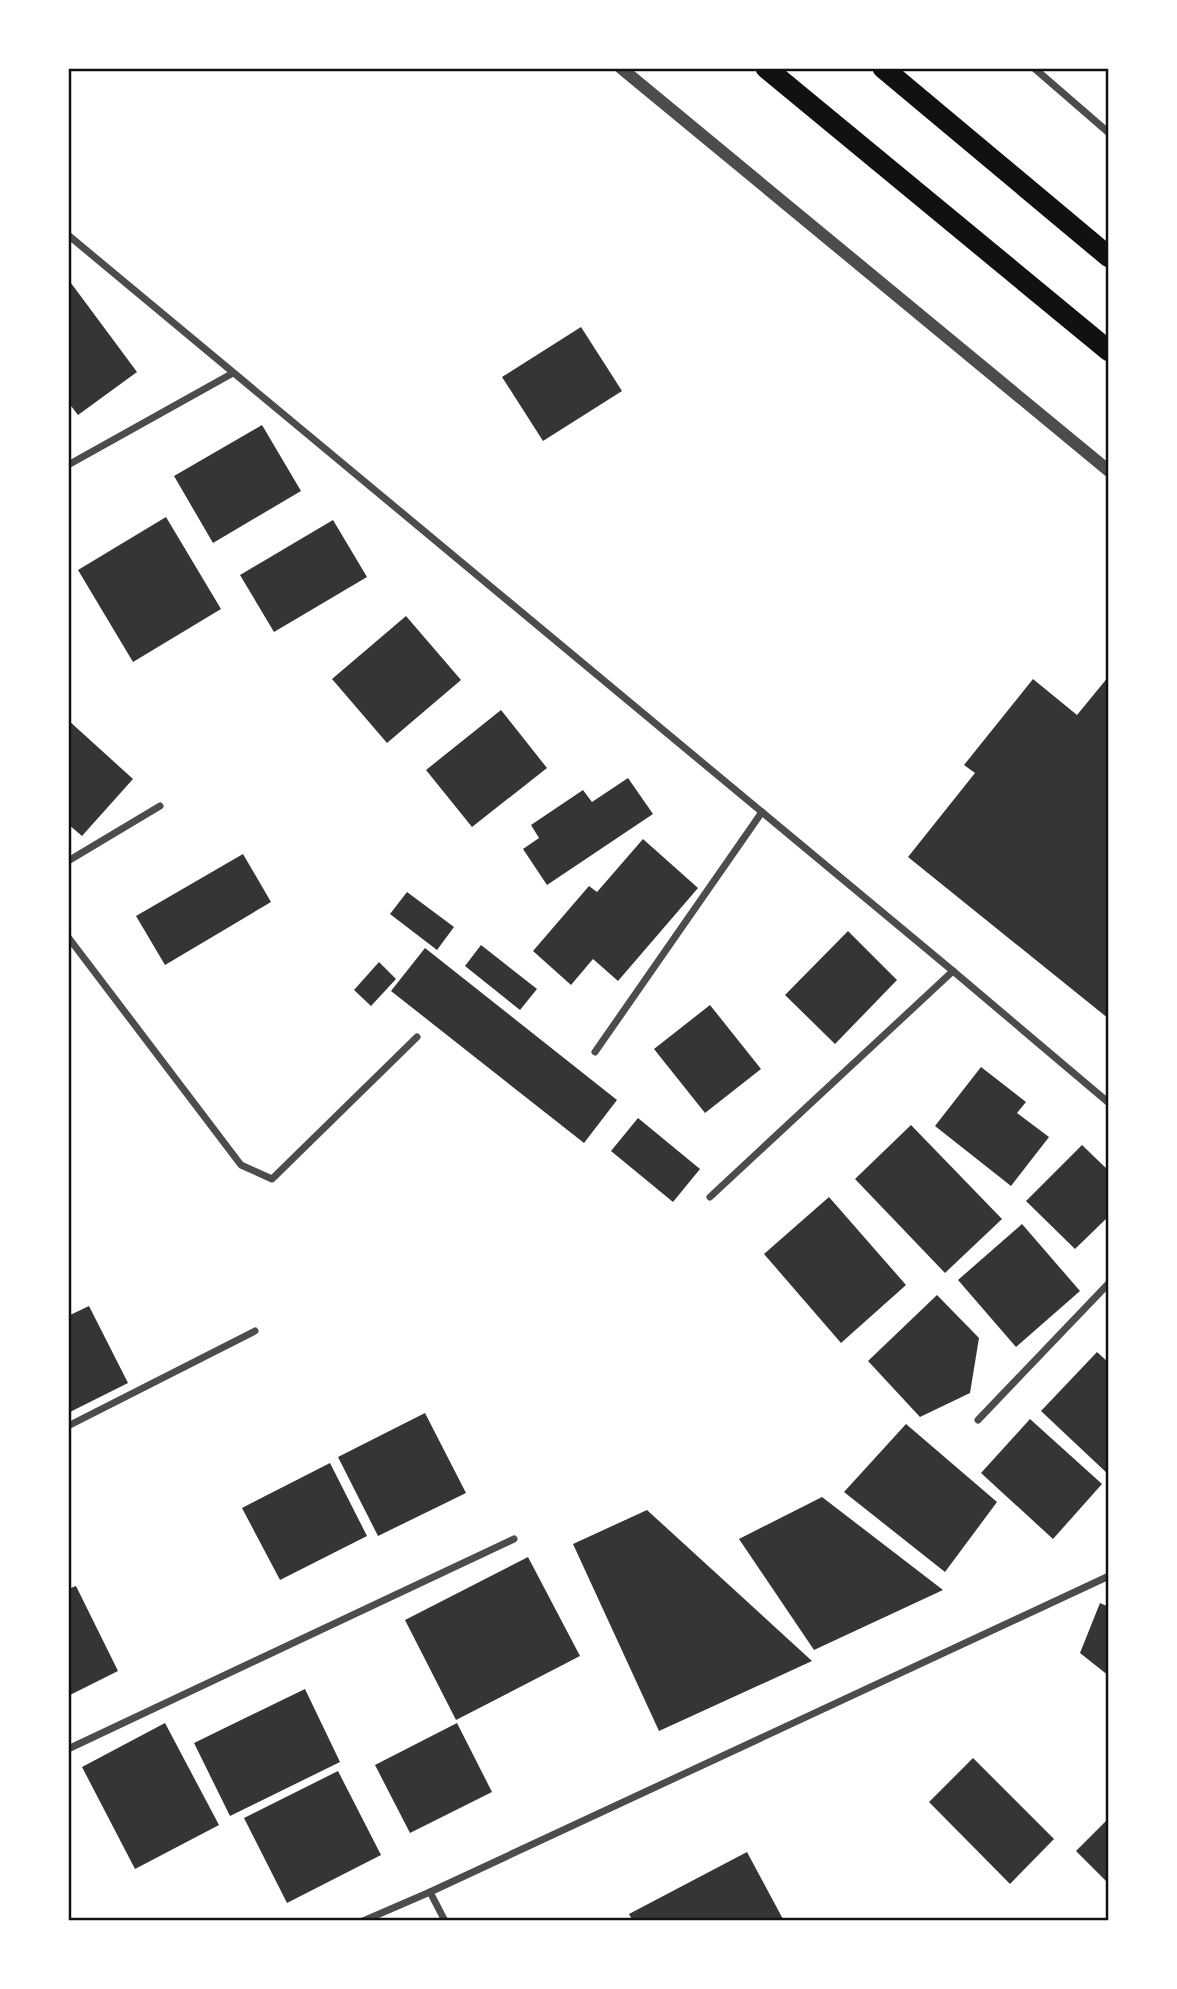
<svg xmlns="http://www.w3.org/2000/svg" width="1177" height="1989" viewBox="0 0 1177 1989" font-family="Signika,sans-serif">
	<style>
		.building { fill: #353535 }
		.lines { fill: none; stroke-linecap: round; stroke-linejoin: round }
		.minor { stroke: #4c4c4c; stroke-width: 7 }
		.tertiary { stroke: #4c4c4c; stroke-width: 12 }
		.motorway { stroke: #111; stroke-width: 21 }
		.neatline { fill: none; stroke: #111; stroke-width: 2.5 }
	</style>
	<rect width="100%" height="100%" fill="#fff"/>
	<g class="building">
		<path d="M68 279 137 372 78 415 68 402Z"/>
		<path d="M581 327 622 391 543 441 502 377Z"/>
		<path d="M262 425 301 491 213 543 174 476Z"/>
		<path d="M166 517 221 609 133 662 78 570Z"/>
		<path d="M333 520 367 577 274 632 240 575Z"/>
		<path d="M406 616 461 680 387 743 332 679Z"/>
		<path d="M1109 676V1019L908 857 975 773 964 765 1033 679 1077 715Z"/>
		<path d="M501 710 547 768 472 827 426 770Z"/>
		<path d="M68 720 133 779 82 836 68 824Z"/>
		<path d="M628 778 653 814 547 885 523 849 539 838 531 825 583 790 592 802Z"/>
		<path d="M643 839 698 888 618 981 593 959 571 985 533 951 589 886 597 892Z"/>
		<path d="M243 854 271 902 165 965 136 916Z"/>
		<path d="M407 892 454 927 437 950 390 914Z"/>
		<path d="M848 931 897 980 835 1044 785 995Z"/>
		<path d="M481 945 537 989 520 1010 465 966Z"/>
		<path d="M425 948 617 1100 584 1143 391 991Z"/>
		<path d="M379 962 396 979 371 1006 354 990Z"/>
		<path d="M710 1005 761 1069 705 1113 654 1049Z"/>
		<path d="M981 1067 1026 1102 1017 1113 1049 1137 1011 1186 935 1126Z"/>
		<path d="M638 1118 700 1169 673 1202 611 1151Z"/>
		<path d="M911 1125 1002 1219 945 1273 855 1179Z"/>
		<path d="M1082 1145 1109 1171V1216L1075 1249 1026 1201Z"/>
		<path d="M829 1197 906 1285 841 1343 764 1254Z"/>
		<path d="M1022 1224 1080 1291 1016 1347 958 1280Z"/>
		<path d="M937 1295 979 1338 970 1393 920 1417 868 1361Z"/>
		<path d="M89 1306 128 1383 68 1413V1316Z"/>
		<path d="M1097 1352 1109 1363V1475L1041 1411Z"/>
		<path d="M425 1413 466 1493 378 1536 338 1457Z"/>
		<path d="M1030 1419 1102 1484 1053 1539 981 1473Z"/>
		<path d="M906 1424 997 1502 945 1572 844 1492Z"/>
		<path d="M330 1463 367 1536 280 1580 242 1508Z"/>
		<path d="M822 1497 943 1590 814 1650 739 1539Z"/>
		<path d="M647 1510 812 1661 659 1731 573 1544Z"/>
		<path d="M528 1557 580 1656 456 1720 405 1620Z"/>
		<path d="M76 1586 118 1671 68 1696V1589Z"/>
		<path d="M1100 1603 1109 1607V1676L1080 1653Z"/>
		<path d="M305 1689 340 1762 230 1816 194 1743Z"/>
		<path d="M165 1723 219 1825 135 1869 82 1767Z"/>
		<path d="M457 1723 492 1792 410 1833 375 1765Z"/>
		<path d="M973 1758 1054 1839 1010 1884 929 1802Z"/>
		<path d="M338 1771 381 1855 287 1903 244 1818Z"/>
		<path d="M1109 1818V1884L1076 1851Z"/>
		<path d="M747 1852 784 1921H633L629 1914Z"/>
	</g>
	<g class="lines">
		<g class="minor">
			<path d="M1034 68 1109 133"/>
			<path d="M68 235 953 971 1109 1103"/>
			<path d="M68 465 233 373"/>
			<path d="M68 861 160 806"/>
			<path d="M68 937 241 1165 272 1179 417 1037"/>
			<path d="M595 1052 762 812"/>
			<path d="M710 1197 953 971"/>
			<path d="M978 1420 1109 1283"/>
			<path d="M68 1426 255 1331"/>
			<path d="M68 1749 514 1539"/>
			<path d="M430 1892 445 1921"/>
			<path d="M363 1921 430 1892 1109 1576"/>
		</g>
		<path class="tertiary" d="M621 68 1109 471"/>
		<g class="motorway">
			<path d="M766 68 1109 351"/>
			<path d="M883 68 1109 257"/>
		</g>
	</g>
	<rect width="1177" height="1989" fill="none" stroke="#ffffff" stroke-width="140"/>
	<rect x="70" y="70" width="1037" height="1849" class="neatline"/>
</svg>
